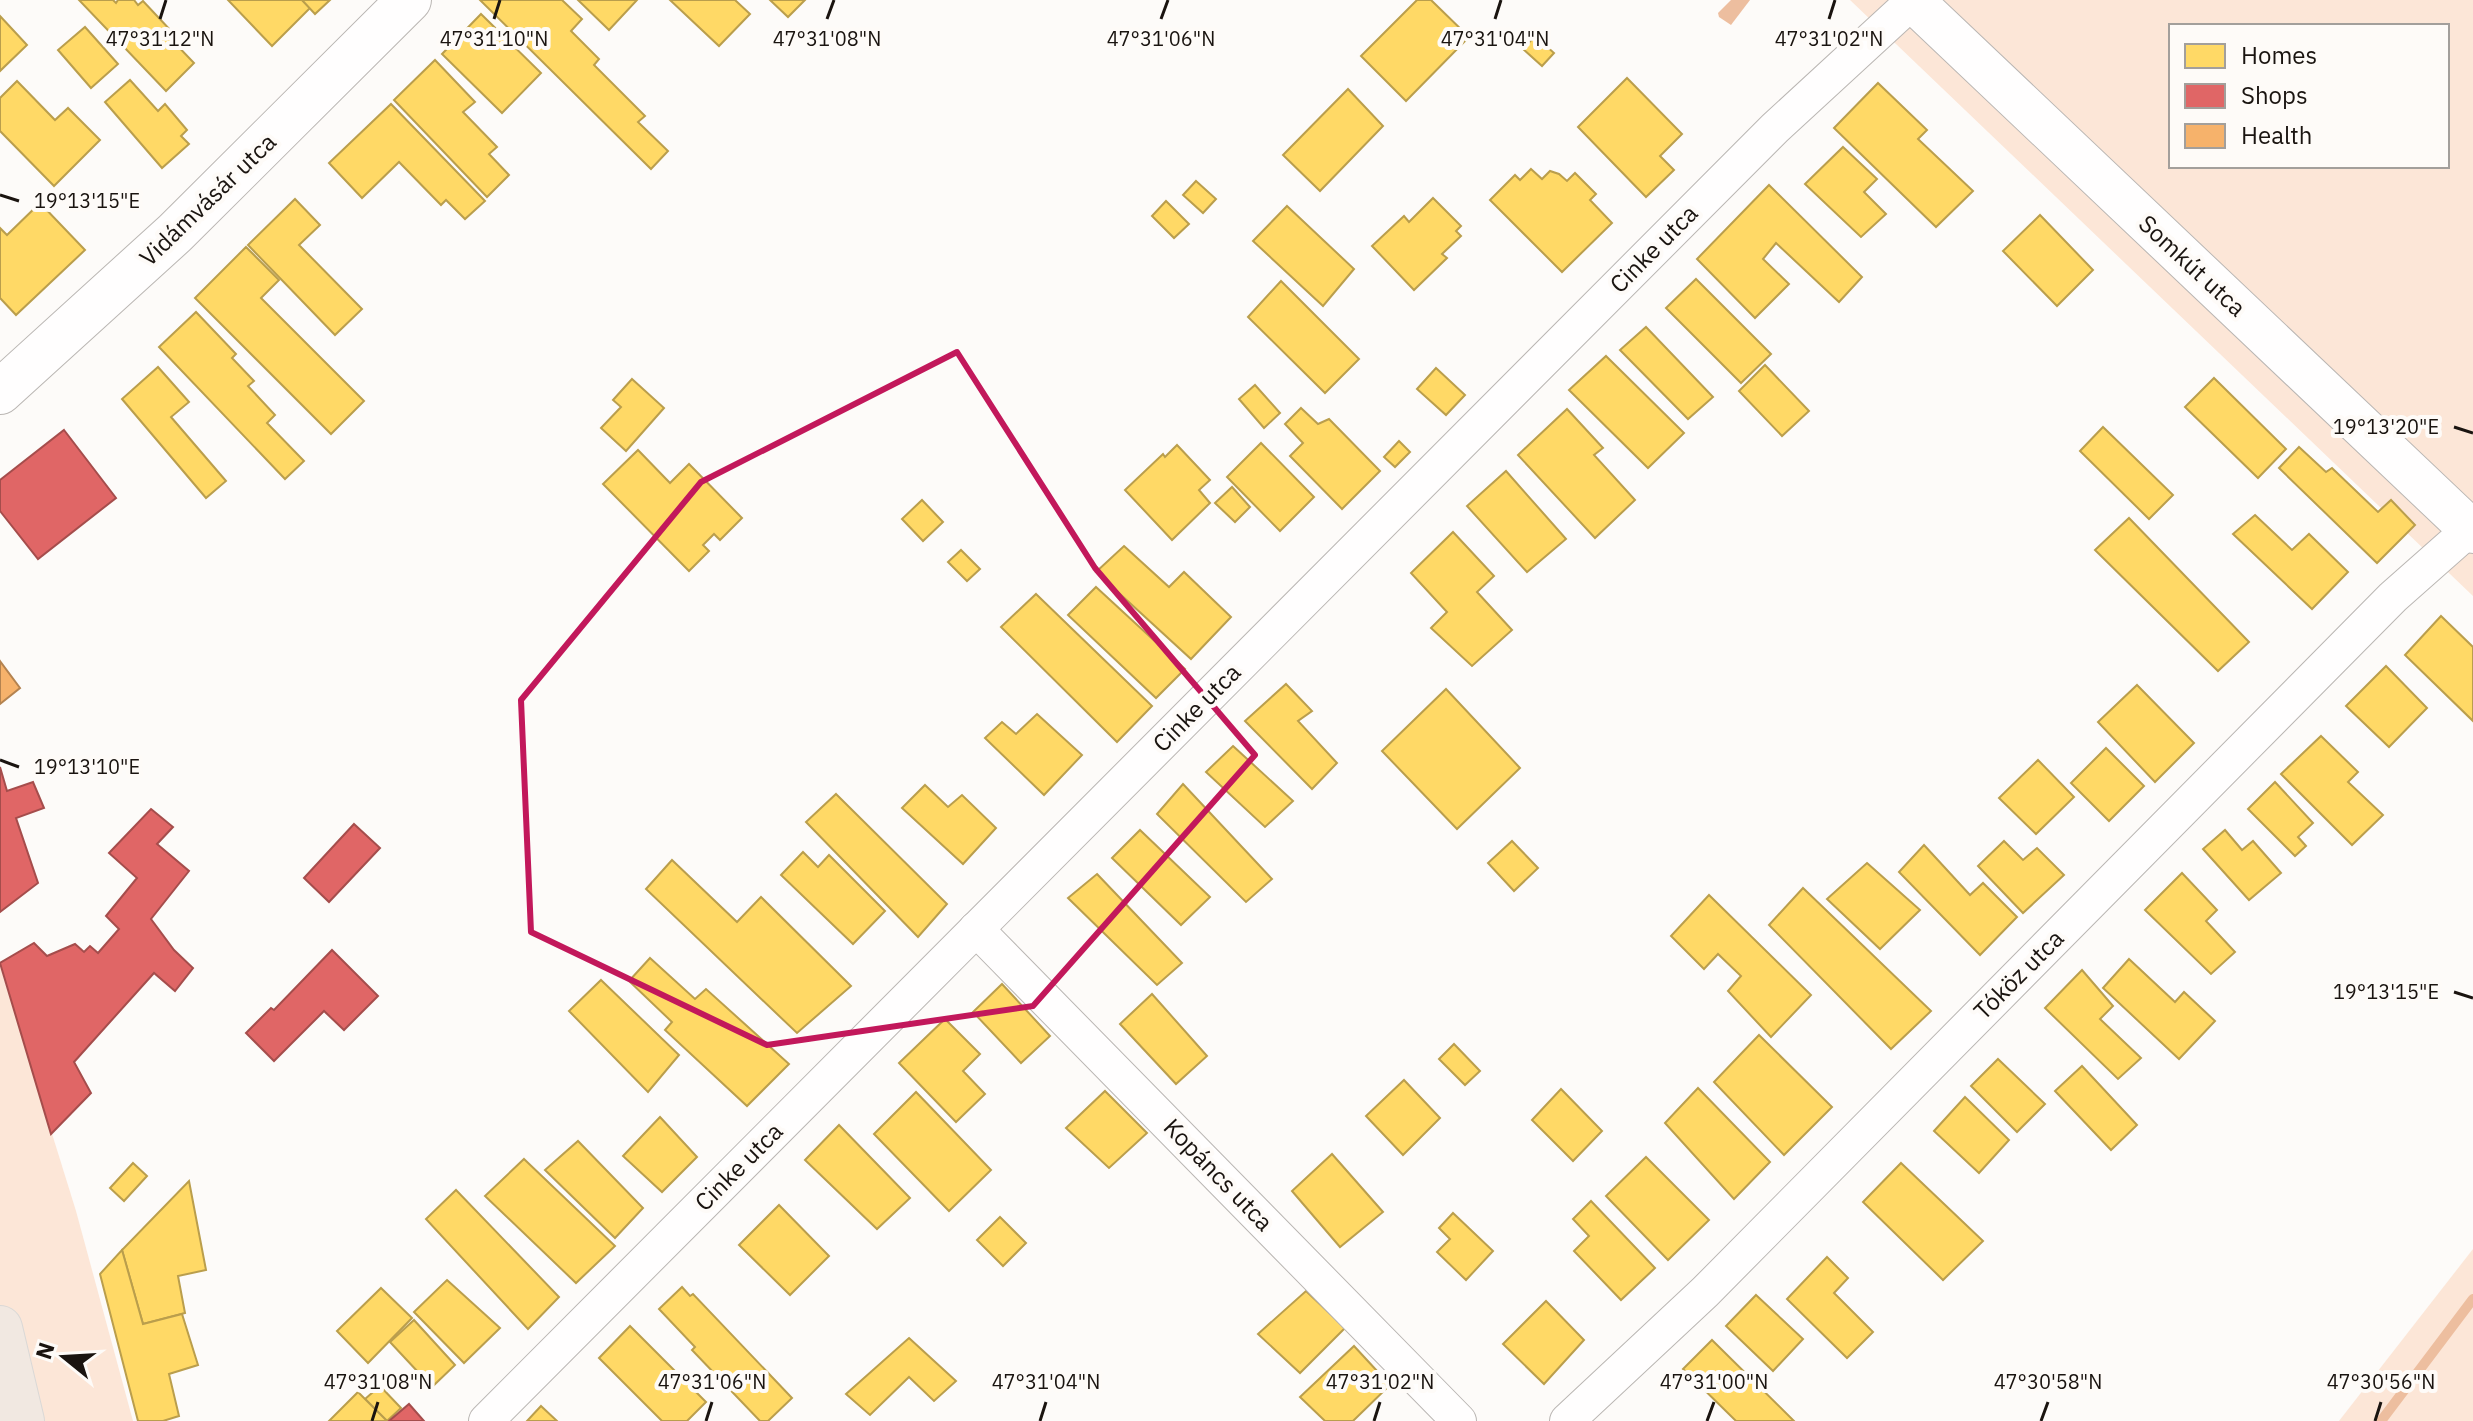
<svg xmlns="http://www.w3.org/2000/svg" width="2473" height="1421" viewBox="0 0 2473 1421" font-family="'IBM Plex Sans',sans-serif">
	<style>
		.green { fill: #fce6d7; fill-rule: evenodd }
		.water { fill: #edbe9f }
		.homes { fill: #ffd966; stroke: #ba9e4c; stroke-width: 2 }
		.shops { fill: #e06666; stroke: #a54d4c; stroke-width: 2 }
		.health { fill: #f6b26b; stroke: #b48350; stroke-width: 2 }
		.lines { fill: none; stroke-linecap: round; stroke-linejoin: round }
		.stream { stroke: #edbe9f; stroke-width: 10 }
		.minor-casing { stroke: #bab6b3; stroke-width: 36 }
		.tertiary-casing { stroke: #bab6b3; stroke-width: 44 }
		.secondary-casing { stroke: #bab6b3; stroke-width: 46 }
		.primary-casing { stroke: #dad8d6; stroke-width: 46 }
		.minor { stroke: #fffefe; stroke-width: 34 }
		.tertiary { stroke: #fffefe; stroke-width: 42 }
		.secondary { stroke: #fffefe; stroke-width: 44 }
		.primary { stroke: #f1e8e1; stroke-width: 44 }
		.marked { fill: none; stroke: #c2185b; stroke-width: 6; stroke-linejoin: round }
		.ticks { fill: none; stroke: #1a1410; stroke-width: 3 }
		.labels { text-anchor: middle; stroke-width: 8; stroke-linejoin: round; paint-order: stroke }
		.street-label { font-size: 24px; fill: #1a1410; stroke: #fefbf8 }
		.ticks-label { font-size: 20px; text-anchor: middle; fill: #1a1410; stroke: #fefbf8; stroke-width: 8; stroke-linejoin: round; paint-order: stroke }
	</style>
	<rect width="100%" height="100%" fill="#fdfbf9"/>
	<g class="green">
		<path d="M1850 0H2473V596ZM2171 26H2447V166H2171Z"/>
		<path d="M0 966 76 1211 133 1421H0Z"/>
		<path d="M2473 1249V1421H2339Z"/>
	</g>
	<path class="water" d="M1731 0H1750L1731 25 1719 17 1718 13Z"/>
	<g class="homes">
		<path d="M79 0H113L116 3 118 0H134L138 5 143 1 174 34 170 38 194 63 166 91Z"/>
		<path d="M228 0H302L310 8 272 46Z"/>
		<path d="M302 0H330L315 14Z"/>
		<path d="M480 0H562L582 19 571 31 599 59 594 65 645 116 638 122 668 151 651 169Z"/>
		<path d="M578 0H637L609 30Z"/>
		<path d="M670 0H735L750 14 719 46Z"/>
		<path d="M770 0H805L788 17Z"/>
		<path d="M1417 0H1431L1469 37 1406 101 1361 56Z"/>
		<path d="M481 14 541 73 502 113 442 54Z"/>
		<path d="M0 16 27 45 0 71Z"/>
		<path d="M85 27 118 64 91 88 58 50Z"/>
		<path d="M1535 36 1554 53 1542 66 1523 49Z"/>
		<path d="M435 60 475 102 463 112 497 147 489 154 509 175 487 197 394 100Z"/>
		<path d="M1627 78 1682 134 1660 156 1674 170 1646 197 1578 127Z"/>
		<path d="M130 80 158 111 165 104 187 130 181 136 189 144 162 168 105 102Z"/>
		<path d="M17 81 55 120 68 108 100 140 54 186 0 131V98Z"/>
		<path d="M1878 83 1927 130 1918 139 1973 191 1936 227 1834 128Z"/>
		<path d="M1348 89 1383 126 1320 191 1283 155Z"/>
		<path d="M391 104 485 201 465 219 446 200 441 205 399 162 362 198 329 163Z"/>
		<path d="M1843 147 1877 179 1864 192 1886 214 1861 237 1805 184Z"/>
		<path d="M1531 169 1542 179 1550 171 1559 174 1567 181 1575 173 1596 194 1590 200 1612 223 1562 272 1490 200 1515 175 1520 180Z"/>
		<path d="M1196 181 1216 199 1203 213 1183 195Z"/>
		<path d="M1769 185 1862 277 1839 302 1776 243 1763 259 1789 284 1755 318 1697 259Z"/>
		<path d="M1433 198 1461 226 1456 231 1461 236 1442 254 1447 258 1414 290 1372 246 1404 216 1409 222Z"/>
		<path d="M295 199 320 225 299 245 362 309 335 335 248 245Z"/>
		<path d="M1166 201 1189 224 1174 238 1152 216Z"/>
		<path d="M40 203 85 250 16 315 0 298V228L7 235Z"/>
		<path d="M1287 206 1354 269 1323 306 1253 241Z"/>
		<path d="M2040 215 2093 270 2057 306 2003 251Z"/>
		<path d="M246 247 279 280 261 298 364 401 331 434 195 298Z"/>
		<path d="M1696 279 1771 354 1741 383 1666 308Z"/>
		<path d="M1281 281 1359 359 1325 393 1248 317Z"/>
		<path d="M196 312 236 354 232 358 254 381 248 386 275 415 267 423 304 461 285 479 159 347Z"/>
		<path d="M1646 327 1713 397 1688 419 1620 350Z"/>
		<path d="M1606 356 1684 433 1648 468 1569 390Z"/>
		<path d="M1765 365 1809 411 1782 436 1739 391Z"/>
		<path d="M158 367 189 402 171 417 226 481 206 498 122 399Z"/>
		<path d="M1436 368 1465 395 1446 415 1417 389Z"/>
		<path d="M2214 378 2286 449 2258 478 2185 407Z"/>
		<path d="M632 379 664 408 626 451 601 428 621 407 613 400Z"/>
		<path d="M1255 385 1280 413 1264 428 1239 399Z"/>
		<path d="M1301 408 1318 424 1329 419 1380 471 1342 509 1290 456 1303 443 1285 424Z"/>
		<path d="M1567 409 1603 448 1594 455 1635 500 1595 538 1518 455Z"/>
		<path d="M2103 427 2173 495 2149 519 2080 451Z"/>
		<path d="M1399 441 1410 452 1395 467 1384 457Z"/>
		<path d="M1261 443 1314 497 1280 531 1227 477Z"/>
		<path d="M1177 445 1210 480 1199 490 1210 503 1172 540 1125 490 1163 454 1165 457Z"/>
		<path d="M2299 447 2326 472 2332 468 2378 512 2391 500 2415 525 2377 563 2279 468Z"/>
		<path d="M638 450 670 483 689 464 742 518 720 540 714 534 703 545 709 551 689 571 603 484Z"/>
		<path d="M1506 471 1566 539 1527 572 1467 506Z"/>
		<path d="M1232 487 1250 507 1235 522 1215 503Z"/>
		<path d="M922 500 943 522 923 541 902 519Z"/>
		<path d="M2255 515 2292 550 2309 534 2348 572 2312 609 2233 534Z"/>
		<path d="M2129 518 2249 642 2218 671 2095 550Z"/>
		<path d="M1453 532 1494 576 1477 592 1512 630 1472 666 1431 628 1447 612 1411 573Z"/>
		<path d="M1124 546 1169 587 1184 572 1231 617 1191 659 1096 572Z"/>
		<path d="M961 550 980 569 967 581 948 562Z"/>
		<path d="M1096 587 1185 669 1156 698 1068 615Z"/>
		<path d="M1036 594 1152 706 1117 742 1001 627Z"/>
		<path d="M2441 616 2473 647V721L2405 655Z"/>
		<path d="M2386 666 2427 708 2389 747 2346 706Z"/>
		<path d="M1286 684 1312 711 1298 721 1337 763 1312 789 1245 721Z"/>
		<path d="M2137 685 2194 743 2155 782 2098 722Z"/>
		<path d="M1446 689 1520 768 1457 829 1382 751Z"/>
		<path d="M1037 714 1082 755 1044 795 985 738 1002 722 1016 734Z"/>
		<path d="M2321 736 2358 772 2348 782 2383 815 2352 845 2281 774Z"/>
		<path d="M1233 746 1293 801 1265 827 1206 772Z"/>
		<path d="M2106 748 2144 786 2109 821 2071 783Z"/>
		<path d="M2038 760 2074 797 2036 834 1999 798Z"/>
		<path d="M2275 782 2313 823 2298 837 2306 846 2295 856 2248 809Z"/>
		<path d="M1183 784 1272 879 1246 902 1157 814Z"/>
		<path d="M925 785 948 807 962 795 996 828 963 864 902 808Z"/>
		<path d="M836 794 947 904 918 937 806 822Z"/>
		<path d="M1140 830 1210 897 1181 925 1112 858Z"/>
		<path d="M2225 830 2242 850 2253 841 2281 873 2249 900 2203 849Z"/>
		<path d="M1512 841 1538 868 1514 891 1488 863Z"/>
		<path d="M2004 841 2023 860 2037 848 2064 875 2023 913 1978 866Z"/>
		<path d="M1924 845 1970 895 1983 883 2017 917 1980 955 1899 872Z"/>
		<path d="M803 852 818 867 829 855 885 911 853 944 781 875Z"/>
		<path d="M672 860 737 922 761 897 851 986 797 1033 646 889Z"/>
		<path d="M1867 863 1920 910 1880 949 1827 899Z"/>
		<path d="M2182 873 2217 910 2206 921 2235 952 2211 974 2145 910Z"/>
		<path d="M1097 874 1182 963 1157 985 1068 898Z"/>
		<path d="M1803 888 1931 1011 1891 1049 1769 925Z"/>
		<path d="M1709 895 1811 995 1771 1037 1728 991 1741 976 1718 954 1704 969 1671 936Z"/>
		<path d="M650 958 695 999 706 989 789 1064 747 1106 665 1030 672 1022 629 981Z"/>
		<path d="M2129 959 2175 1002 2184 992 2215 1021 2179 1059 2103 988Z"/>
		<path d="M2082 970 2113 1006 2100 1019 2141 1058 2118 1079 2045 1008Z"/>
		<path d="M601 980 679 1055 648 1092 569 1011Z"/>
		<path d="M1002 984 1050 1036 1021 1063 973 1012Z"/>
		<path d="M1152 994 1207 1056 1176 1084 1120 1024Z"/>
		<path d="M945 1019 980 1054 963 1071 985 1094 956 1122 899 1063Z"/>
		<path d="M1759 1035 1832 1107 1784 1155 1714 1082Z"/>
		<path d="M1454 1044 1480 1071 1465 1085 1439 1059Z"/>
		<path d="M1998 1059 2045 1104 2017 1132 1971 1086Z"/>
		<path d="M2082 1066 2137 1125 2111 1150 2055 1091Z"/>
		<path d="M1404 1080 1440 1118 1403 1155 1366 1116Z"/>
		<path d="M1698 1088 1770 1162 1734 1199 1665 1123Z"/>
		<path d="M1561 1089 1602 1131 1573 1161 1532 1120Z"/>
		<path d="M1105 1091 1147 1133 1109 1168 1066 1128Z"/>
		<path d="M916 1092 991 1170 949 1211 874 1134Z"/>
		<path d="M1965 1097 2009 1140 1979 1173 1934 1131Z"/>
		<path d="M660 1117 697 1157 662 1192 623 1156Z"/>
		<path d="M839 1125 910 1198 877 1229 805 1160Z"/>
		<path d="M578 1141 643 1208 615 1238 545 1170Z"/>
		<path d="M1332 1154 1383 1212 1340 1247 1292 1191Z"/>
		<path d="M1646 1157 1709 1220 1668 1260 1606 1196Z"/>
		<path d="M524 1159 615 1246 576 1283 485 1196Z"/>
		<path d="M133 1163 147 1176 124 1201 110 1188Z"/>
		<path d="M1901 1163 1983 1241 1943 1280 1863 1202Z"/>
		<path d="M189 1181 206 1270 178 1276 185 1313 143 1324 122 1250Z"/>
		<path d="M456 1190 559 1297 528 1329 426 1219Z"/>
		<path d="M1591 1201 1655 1268 1621 1300 1574 1251 1589 1236 1573 1219Z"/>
		<path d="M779 1205 829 1256 790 1295 739 1245Z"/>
		<path d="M1453 1213 1493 1251 1466 1280 1437 1252 1450 1239 1439 1228Z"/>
		<path d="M1000 1217 1026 1243 1003 1266 977 1240Z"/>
		<path d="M122 1250 143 1324 182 1314 198 1365 169 1374 179 1416 163 1421H138L100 1274Z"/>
		<path d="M1827 1257 1848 1278 1834 1293 1873 1332 1847 1358 1787 1299Z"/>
		<path d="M447 1280 500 1328 464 1363 414 1312Z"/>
		<path d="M682 1287 690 1296 693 1294 792 1398 768 1421H760L692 1350 695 1347 659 1309Z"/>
		<path d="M381 1288 412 1318 368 1363 337 1331Z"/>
		<path d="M1306 1291 1345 1328 1300 1373 1258 1334Z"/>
		<path d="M1756 1295 1803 1339 1773 1371 1726 1326Z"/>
		<path d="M1546 1301 1584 1340 1544 1384 1503 1344Z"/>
		<path d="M414 1320 455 1365 432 1387 390 1342Z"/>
		<path d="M630 1326 706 1402 687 1421H662L599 1358Z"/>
		<path d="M909 1338 956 1381 934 1401 909 1377 870 1415 846 1394Z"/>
		<path d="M1712 1340 1794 1421H1736L1683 1369Z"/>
		<path d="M1354 1346 1390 1385 1353 1421H1325L1300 1397Z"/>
		<path d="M380 1386 401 1408 387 1421 365 1399Z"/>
		<path d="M358 1392 387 1421H329Z"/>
		<path d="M541 1406 557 1421H527Z"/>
	</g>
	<g class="shops">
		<path d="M64 430 116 498 38 559 0 511V480Z"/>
		<path d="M0 767 7 791 33 782 44 808 16 818 38 883 0 912Z"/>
		<path d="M151 809 173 827 157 844 189 871 151 919 174 950 193 968 175 991 154 973 74 1062 91 1093 51 1134 0 963 34 943 47 956 75 944 84 952 90 946 98 953 119 929 106 916 137 878 109 853Z"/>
		<path d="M354 824 380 848 329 902 304 878Z"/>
		<path d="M332 950 378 996 344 1030 324 1011 274 1061 246 1033 271 1008 274 1010Z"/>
		<path d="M409 1404 424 1421H389Z"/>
	</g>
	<path class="health" d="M0 661 20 688 0 704Z"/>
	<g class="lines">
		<path class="stream" d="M2381 1421 2473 1299"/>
		<g class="minor-casing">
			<g id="minor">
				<path d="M976 929 1459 1421"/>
				<path d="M486 1421 1775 128 1913 1"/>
				<path d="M1567 1421 1705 1292 2393 597 2470 529"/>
			</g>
		</g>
		<g class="tertiary-casing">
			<path id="tertiary" d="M1912 0 2473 532"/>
		</g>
		<g class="secondary-casing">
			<path id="secondary" d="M0 392 175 233 409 0"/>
		</g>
		<g class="primary-casing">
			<path id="primary" d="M0 1328 22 1421"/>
		</g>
		<use href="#minor" class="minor"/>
		<use href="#tertiary" class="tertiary"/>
		<use href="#secondary" class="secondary"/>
		<use href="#primary" class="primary"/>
	</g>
	<path class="marked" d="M957 352 1095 568 1255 755 1033 1006 767 1045 531 932 521 700 701 482Z"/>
	<path class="ticks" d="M160 19 166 0M494 19 500 0M827 19 834 0M1161 19 1168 0M1495 19 1501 0M1829 19 1835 0M0 195 19 201M2454 427 2473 433M0 760 19 767M2454 992 2473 998M372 1421 378 1402M706 1421 712 1402M1040 1421 1046 1402M1374 1421 1380 1402M1707 1421 1714 1402M2041 1421 2048 1402M2375 1421 2381 1402"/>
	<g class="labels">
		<g class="street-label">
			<text transform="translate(208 200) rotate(-44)" y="8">Vidámvásár utca</text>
			<text transform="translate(1654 249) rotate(-45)" y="8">Cinke utca</text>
			<text transform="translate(2192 266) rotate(43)" y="8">Somkút utca</text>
			<text transform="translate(1197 708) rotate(-45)" y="8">Cinke utca</text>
			<text transform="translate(2019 975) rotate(-45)" y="8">Tóköz utca</text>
			<text transform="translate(739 1167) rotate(-45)" y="8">Cinke utca</text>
			<text transform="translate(1218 1175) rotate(46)" y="8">Kopáncs utca</text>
		</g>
	</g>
	<g class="ticks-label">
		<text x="160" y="46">47°31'12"N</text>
		<text x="494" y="46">47°31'10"N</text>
		<text x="827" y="46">47°31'08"N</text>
		<text x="1161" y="46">47°31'06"N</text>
		<text x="1495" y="46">47°31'04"N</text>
		<text x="1829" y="46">47°31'02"N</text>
		<text x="87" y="208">19°13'15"E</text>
		<text x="2386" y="434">19°13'20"E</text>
		<text x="87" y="774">19°13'10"E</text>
		<text x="2386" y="999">19°13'15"E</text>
		<text x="712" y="1389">47°31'06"N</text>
		<text x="1380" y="1389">47°31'02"N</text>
		<text x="2048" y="1389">47°30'58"N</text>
		<text x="378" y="1389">47°31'08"N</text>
		<text x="1046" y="1389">47°31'04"N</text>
		<text x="1714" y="1389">47°31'00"N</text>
		<text x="2381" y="1389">47°30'56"N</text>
	</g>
	<rect x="2169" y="24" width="280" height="144" fill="#fefbf8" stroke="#a39f9b" stroke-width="2"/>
	<rect x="2185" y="44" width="40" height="24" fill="#ffd966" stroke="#a39f9b" stroke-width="2"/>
	<text x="2241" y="64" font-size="24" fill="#1a1410">Homes</text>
	<rect x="2185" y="84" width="40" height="24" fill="#e06666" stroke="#a39f9b" stroke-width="2"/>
	<text x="2241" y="104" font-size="24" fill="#1a1410">Shops</text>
	<rect x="2185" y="124" width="40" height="24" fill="#f6b26b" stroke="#a39f9b" stroke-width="2"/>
	<text x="2241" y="144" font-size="24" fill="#1a1410">Health</text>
	<g transform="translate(64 1357) rotate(288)" stroke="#fefbf8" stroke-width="6" paint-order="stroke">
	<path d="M0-6L14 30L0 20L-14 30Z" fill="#1a1410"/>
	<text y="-12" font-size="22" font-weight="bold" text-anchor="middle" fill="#1a1410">N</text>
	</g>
</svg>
